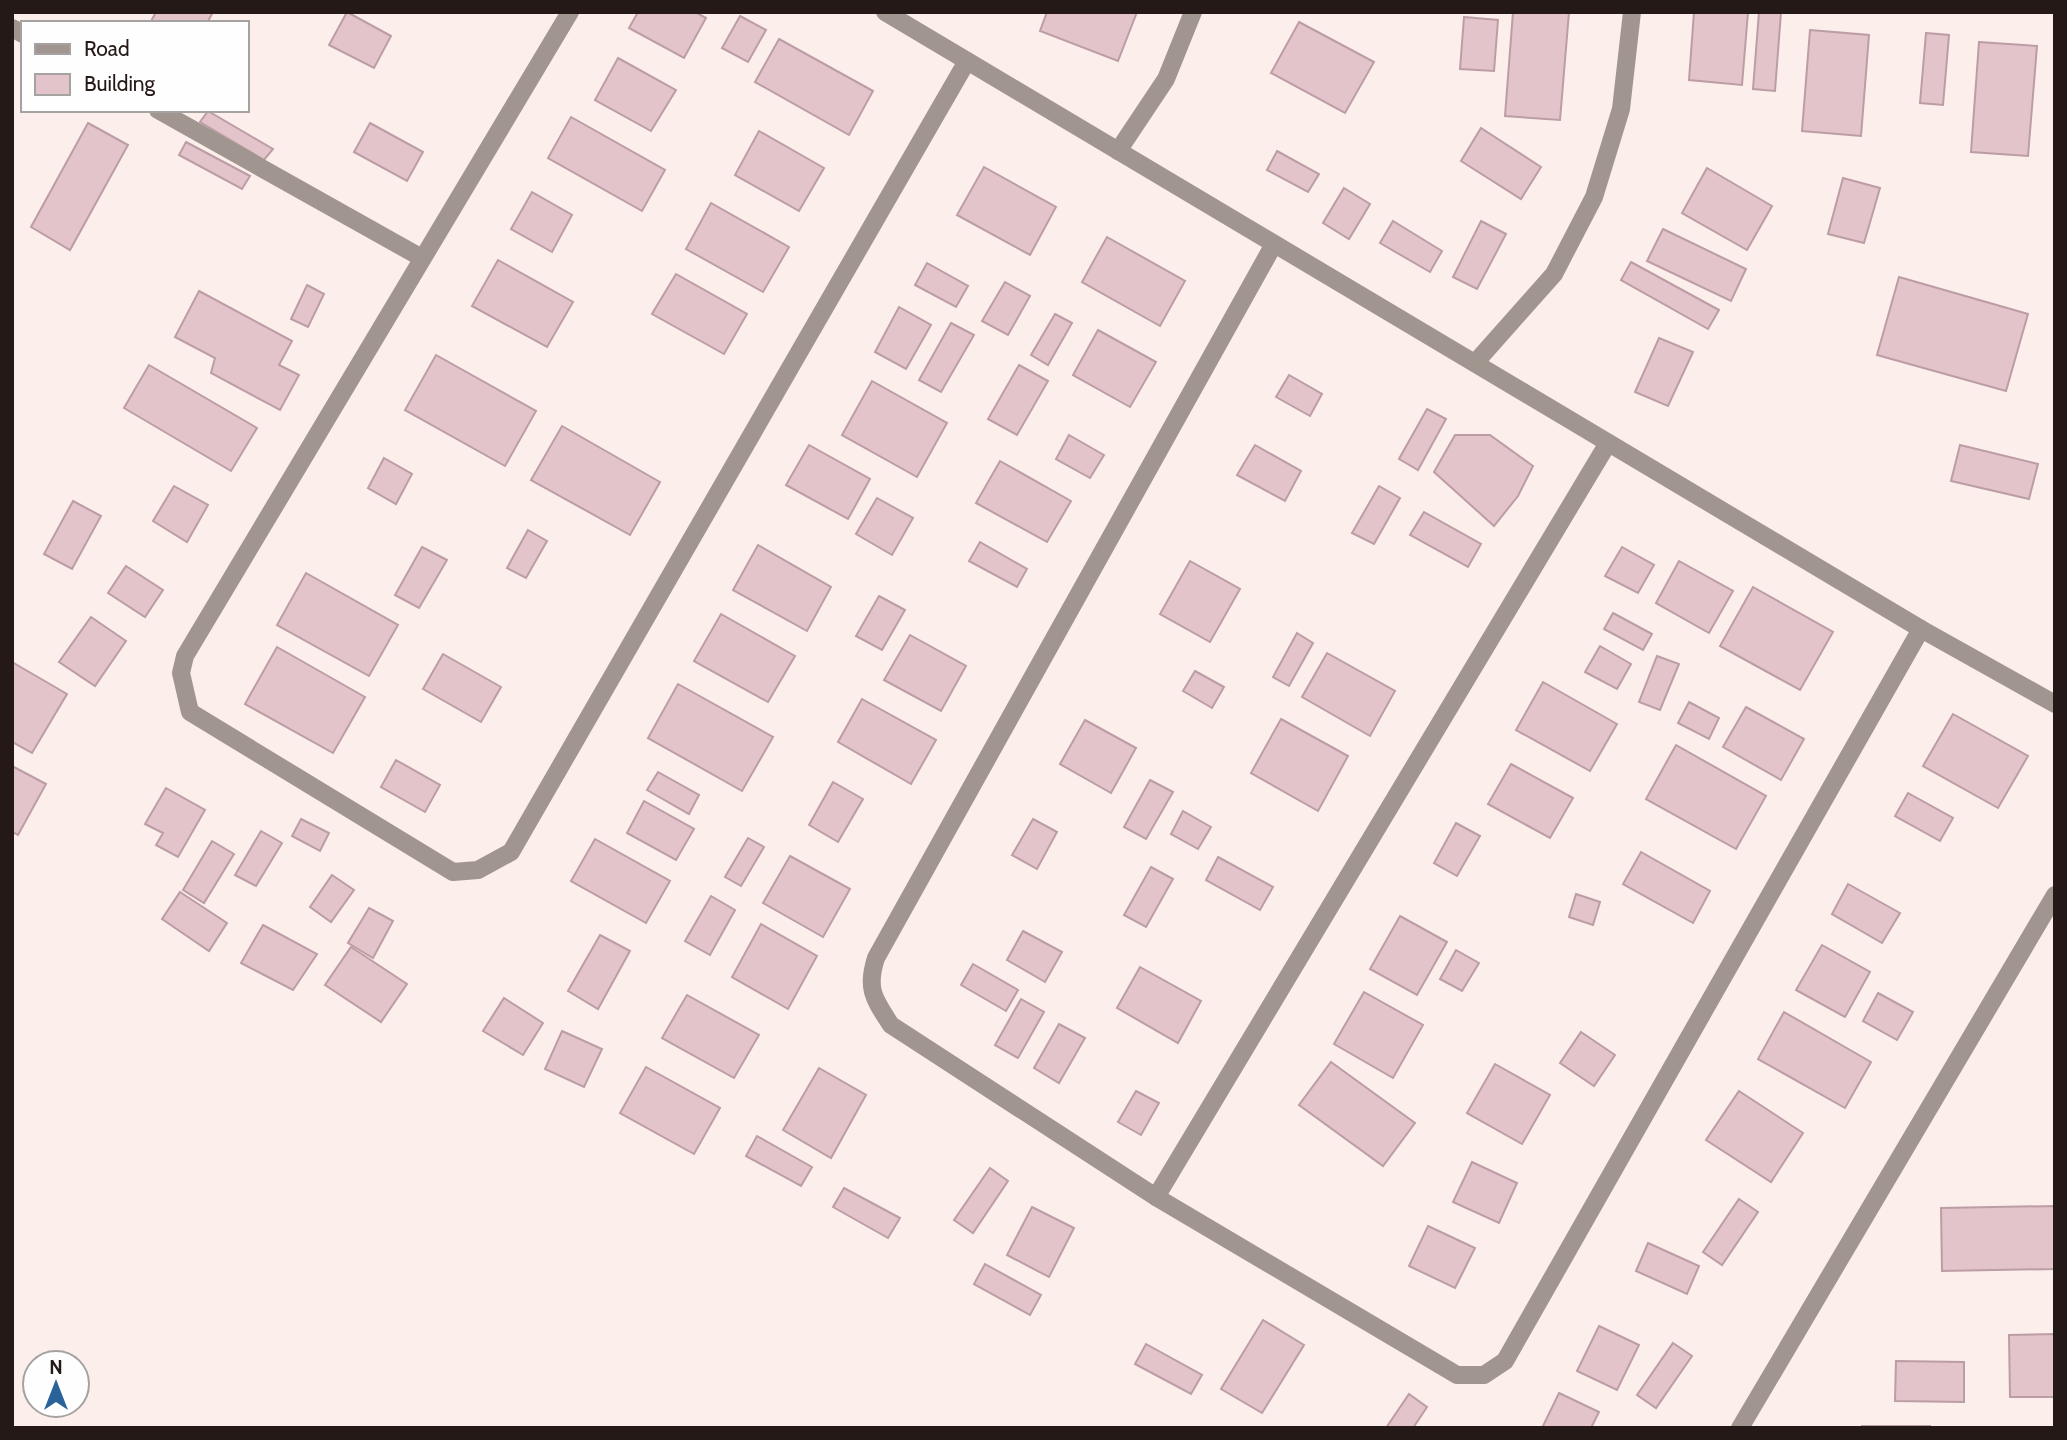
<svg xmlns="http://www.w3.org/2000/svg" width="2067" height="1440" viewBox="0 0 2067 1440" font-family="Cabin,sans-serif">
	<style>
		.building { fill: #e4c4cb; stroke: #bc9da5; stroke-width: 2 }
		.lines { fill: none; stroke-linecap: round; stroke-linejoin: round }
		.street { stroke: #a1968f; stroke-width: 18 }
	</style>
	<rect width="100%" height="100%" fill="#fbeeeb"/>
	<g class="building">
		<path d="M156 12H213L207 23H150Z"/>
		<path d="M347 12 391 36 374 68 329 45Z"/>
		<path d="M638 12H695L706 18 684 58 629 28Z"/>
		<path d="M1047 12H1137L1118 61 1040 31Z"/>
		<path d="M1513 12H1569L1560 120 1505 116Z"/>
		<path d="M1694 12H1748L1742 85 1689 80Z"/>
		<path d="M1759 12H1781L1775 91 1753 89Z"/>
		<path d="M740 16 766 30 748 62 722 48Z"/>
		<path d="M1464 17 1498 20 1494 71 1460 69Z"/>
		<path d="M1299 22 1374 62 1345 113 1271 73Z"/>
		<path d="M1810 30 1869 35 1861 136 1802 131Z"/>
		<path d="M1926 33 1949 35 1943 105 1920 103Z"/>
		<path d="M779 39 873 91 849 135 755 82Z"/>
		<path d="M1979 42 2037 46 2028 156 1971 152Z"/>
		<path d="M618 58 676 90 651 131 595 100Z"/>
		<path d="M208 111 273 149 264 160 200 122Z"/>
		<path d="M571 117 665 170 642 211 548 158Z"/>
		<path d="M88 123 128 145 70 250 31 227Z"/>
		<path d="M370 123 423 152 407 181 354 152Z"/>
		<path d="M1481 128 1541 167 1521 199 1461 161Z"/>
		<path d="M759 131 824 168 799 211 735 175Z"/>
		<path d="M186 142 250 176 242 189 179 155Z"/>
		<path d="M1277 151 1319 174 1308 192 1267 170Z"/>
		<path d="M984 167 1056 207 1030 255 957 215Z"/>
		<path d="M1707 168 1772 206 1747 250 1682 213Z"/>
		<path d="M1843 178 1880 188 1864 243 1828 234Z"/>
		<path d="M1344 188 1370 204 1349 239 1323 223Z"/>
		<path d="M532 192 572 215 552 252 511 229Z"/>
		<path d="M711 203 789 247 763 292 686 249Z"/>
		<path d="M1393 221 1442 251 1430 272 1380 243Z"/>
		<path d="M1481 221 1506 234 1477 289 1453 277Z"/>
		<path d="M1663 229 1746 269 1731 301 1647 261Z"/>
		<path d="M1107 237 1185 281 1160 326 1082 282Z"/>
		<path d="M498 260 573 302 547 347 472 306Z"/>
		<path d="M1631 262 1719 310 1708 329 1621 280Z"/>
		<path d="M927 263 968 286 956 307 915 285Z"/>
		<path d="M676 274 747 314 724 354 652 314Z"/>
		<path d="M1899 277 2028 314 2006 391 1877 355Z"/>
		<path d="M1005 282 1030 296 1008 335 982 321Z"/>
		<path d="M307 285 324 294 308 327 291 319Z"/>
		<path d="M199 291 292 341 279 365 299 375 280 410 211 373 215 358 175 337Z"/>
		<path d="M899 307 931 325 906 369 875 352Z"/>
		<path d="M1055 314 1072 323 1048 365 1031 355Z"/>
		<path d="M951 323 974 335 941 392 919 380Z"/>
		<path d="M1098 330 1156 362 1130 407 1073 375Z"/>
		<path d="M1659 338 1693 352 1668 406 1635 392Z"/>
		<path d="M436 355 536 411 505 466 405 410Z"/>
		<path d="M149 365 257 428 231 471 124 408Z"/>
		<path d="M1019 365 1048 381 1017 435 988 419Z"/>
		<path d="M1289 375 1322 394 1310 416 1276 397Z"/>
		<path d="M872 381 947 423 917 477 842 435Z"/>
		<path d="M1427 409 1446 419 1418 470 1399 459Z"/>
		<path d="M562 426 660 482 630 535 531 480Z"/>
		<path d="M1069 435 1104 455 1090 478 1056 459Z"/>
		<path d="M1455 435H1490L1533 466 1518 496 1494 526 1434 472Z"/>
		<path d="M809 445 870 479 848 519 786 485Z"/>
		<path d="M1255 445 1301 471 1285 501 1237 475Z"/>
		<path d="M1960 445 2038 464 2029 499 1951 481Z"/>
		<path d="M384 458 412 474 396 504 368 488Z"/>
		<path d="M1000 461 1071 501 1047 542 976 503Z"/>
		<path d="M174 486 208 505 187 542 153 521Z"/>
		<path d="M1379 486 1400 498 1374 544 1352 533Z"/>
		<path d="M877 498 913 518 892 555 856 534Z"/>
		<path d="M73 501 101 516 72 569 44 554Z"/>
		<path d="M1424 512 1481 544 1468 567 1410 535Z"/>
		<path d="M528 530 547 541 526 578 507 568Z"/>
		<path d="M980 542 1027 569 1017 587 969 561Z"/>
		<path d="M758 545 831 587 807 631 733 590Z"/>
		<path d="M422 547 447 560 419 608 395 595Z"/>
		<path d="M1622 547 1654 565 1638 593 1605 576Z"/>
		<path d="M1190 561 1240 589 1210 642 1160 614Z"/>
		<path d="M1679 561 1733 591 1709 633 1656 603Z"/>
		<path d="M126 566 163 590 145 617 108 593Z"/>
		<path d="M306 573 398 625 369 676 277 625Z"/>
		<path d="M1753 587 1833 632 1800 690 1720 646Z"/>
		<path d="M879 596 905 610 882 650 856 636Z"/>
		<path d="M1613 613 1652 634 1643 650 1604 629Z"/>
		<path d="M721 614 795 656 768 702 694 661Z"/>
		<path d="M91 617 126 641 95 686 59 662Z"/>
		<path d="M1297 633 1313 643 1289 686 1273 677Z"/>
		<path d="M910 635 966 666 941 711 884 680Z"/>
		<path d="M1600 646 1631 664 1617 689 1585 672Z"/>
		<path d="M277 647 365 697 333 753 245 704Z"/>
		<path d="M1327 653 1395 691 1370 736 1302 697Z"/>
		<path d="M443 654 501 687 481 722 423 689Z"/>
		<path d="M1657 656 1679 664 1660 710 1639 702Z"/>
		<path d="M12 662 67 694 32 753 12 742Z"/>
		<path d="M1195 671 1224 687 1212 708 1183 691Z"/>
		<path d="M1543 682 1617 724 1590 771 1516 730Z"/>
		<path d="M678 684 773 737 742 791 648 738Z"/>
		<path d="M862 699 936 740 911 784 838 742Z"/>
		<path d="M1689 702 1719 718 1709 739 1678 723Z"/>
		<path d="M1746 707 1804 739 1781 780 1723 747Z"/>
		<path d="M1953 714 2028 756 1998 808 1923 766Z"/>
		<path d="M1281 719 1348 756 1318 811 1251 773Z"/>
		<path d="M1085 720 1136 748 1111 793 1060 764Z"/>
		<path d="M1676 745 1766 796 1736 849 1646 799Z"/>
		<path d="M396 760 440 785 425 812 381 787Z"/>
		<path d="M1511 764 1573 798 1550 838 1488 804Z"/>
		<path d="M12 766 46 784 18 835 12 832Z"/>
		<path d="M658 772 699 795 689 814 647 790Z"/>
		<path d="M1150 780 1173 792 1146 839 1124 827Z"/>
		<path d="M833 782 863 799 838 842 809 825Z"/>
		<path d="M166 788 205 810 178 857 156 845 163 833 145 824Z"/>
		<path d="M1908 793 1953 818 1940 841 1895 816Z"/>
		<path d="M644 801 694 829 676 860 627 833Z"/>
		<path d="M1183 811 1211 827 1198 849 1171 834Z"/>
		<path d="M301 819 329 833 320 851 292 836Z"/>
		<path d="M1033 819 1057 832 1037 869 1012 855Z"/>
		<path d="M1456 823 1480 836 1457 876 1434 863Z"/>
		<path d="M261 831 282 843 256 886 235 875Z"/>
		<path d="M748 838 764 847 741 886 725 877Z"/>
		<path d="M595 839 670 881 646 923 571 881Z"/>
		<path d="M212 841 234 854 204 903 183 890Z"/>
		<path d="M1641 852 1710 891 1693 923 1623 884Z"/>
		<path d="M790 856 850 889 823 937 763 903Z"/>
		<path d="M1218 857 1273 887 1260 910 1206 880Z"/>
		<path d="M1151 867 1173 879 1146 927 1124 915Z"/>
		<path d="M332 875 354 890 331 922 310 907Z"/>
		<path d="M1848 884 1900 913 1882 943 1832 914Z"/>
		<path d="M180 892 227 923 209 951 162 919Z"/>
		<path d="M1576 894 1600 902 1593 925 1569 917Z"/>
		<path d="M711 896 735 910 710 955 685 941Z"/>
		<path d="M369 908 393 921 373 958 348 943Z"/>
		<path d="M1400 916 1447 942 1417 995 1370 969Z"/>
		<path d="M761 924 817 956 788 1009 732 977Z"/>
		<path d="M263 925 317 954 293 990 241 963Z"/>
		<path d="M1023 931 1062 952 1045 982 1007 960Z"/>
		<path d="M600 935 630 951 598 1009 568 991Z"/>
		<path d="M1822 945 1870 972 1845 1017 1796 990Z"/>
		<path d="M351 947 407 984 381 1022 325 985Z"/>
		<path d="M1456 950 1479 963 1462 991 1440 979Z"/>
		<path d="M973 964 1018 990 1006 1011 961 985Z"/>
		<path d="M1140 967 1201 1001 1178 1043 1117 1008Z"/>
		<path d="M1364 992 1423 1025 1393 1078 1334 1044Z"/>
		<path d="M1878 993 1913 1012 1897 1040 1863 1021Z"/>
		<path d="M687 995 759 1035 734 1078 662 1038Z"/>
		<path d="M504 998 543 1023 523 1055 483 1031Z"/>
		<path d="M1021 999 1044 1012 1018 1058 995 1045Z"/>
		<path d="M1784 1012 1871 1062 1845 1108 1758 1059Z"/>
		<path d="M1059 1024 1085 1038 1059 1083 1034 1068Z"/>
		<path d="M562 1031 602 1049 584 1087 545 1069Z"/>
		<path d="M1581 1032 1615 1055 1594 1086 1560 1063Z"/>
		<path d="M1331 1062 1415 1123 1383 1166 1299 1105Z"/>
		<path d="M1495 1064 1550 1095 1522 1144 1467 1113Z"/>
		<path d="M646 1067 720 1108 694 1154 620 1113Z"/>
		<path d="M819 1068 866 1095 831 1158 783 1130Z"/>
		<path d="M1136 1091 1159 1103 1141 1135 1118 1122Z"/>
		<path d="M1739 1091 1803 1133 1771 1182 1706 1140Z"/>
		<path d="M757 1136 812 1167 801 1186 746 1156Z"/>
		<path d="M1472 1162 1517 1183 1499 1223 1453 1202Z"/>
		<path d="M990 1168 1008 1181 973 1233 954 1220Z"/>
		<path d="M844 1188 900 1218 888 1238 833 1207Z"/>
		<path d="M1739 1199 1758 1212 1722 1265 1703 1252Z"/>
		<path d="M2055 1206V1269L1942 1271 1941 1208Z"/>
		<path d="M1032 1207 1074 1228 1049 1277 1007 1255Z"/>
		<path d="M1428 1226 1475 1248 1455 1288 1409 1266Z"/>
		<path d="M1648 1243 1699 1266 1687 1294 1636 1271Z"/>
		<path d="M985 1264 1041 1295 1030 1315 974 1284Z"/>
		<path d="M1263 1320 1304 1345 1262 1413 1221 1389Z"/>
		<path d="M1599 1326 1639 1345 1617 1390 1577 1371Z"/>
		<path d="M2055 1334V1397H2010L2009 1335Z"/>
		<path d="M1673 1343 1692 1356 1656 1408 1637 1395Z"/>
		<path d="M1146 1344 1202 1375 1191 1394 1135 1364Z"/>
		<path d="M1896 1361 1964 1362V1402L1895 1401Z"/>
		<path d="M1559 1393 1599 1412 1591 1428H1542Z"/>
		<path d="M1409 1394 1427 1407 1413 1428H1386Z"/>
		<rect x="1862" y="1426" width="68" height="2"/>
	</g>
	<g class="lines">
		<g class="street">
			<path d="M570 12 185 656 181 673 190 712 453 872 478 870 511 852 967 61"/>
			<path d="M885 12 1921 629 2055 704"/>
			<path d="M12 28 23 34"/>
			<path d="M158 110 422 258"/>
			<path d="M1118 151 1166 79 1193 12"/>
			<path d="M1274 244 876 958C866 989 874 999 891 1025L1156 1197 1457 1375H1484L1505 1361 1921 629"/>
			<path d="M1475 363 1554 274 1594 197 1621 109 1632 12"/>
			<path d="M1156 1197 1608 443"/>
			<path d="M1740 1428 2055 895"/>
		</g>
	</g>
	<rect width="2067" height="1440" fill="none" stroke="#241917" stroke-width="28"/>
	<rect x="21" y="21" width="228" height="91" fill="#fefefe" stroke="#a7a2a2" stroke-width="2"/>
	<rect x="35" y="44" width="35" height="10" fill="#a1968f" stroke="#a7a2a2" stroke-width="2"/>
	<text x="84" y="56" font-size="21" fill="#241917">Road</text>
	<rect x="35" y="74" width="35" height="21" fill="#e4c4cb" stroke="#a7a2a2" stroke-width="2"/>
	<text x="84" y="91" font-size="21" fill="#241917">Building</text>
	<g transform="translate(56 1384)"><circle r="33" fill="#fefefe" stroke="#a7a2a2" stroke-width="2"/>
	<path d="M0-5L12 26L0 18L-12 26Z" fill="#2a639a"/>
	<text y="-10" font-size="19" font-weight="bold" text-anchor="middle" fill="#241917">N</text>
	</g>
</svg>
